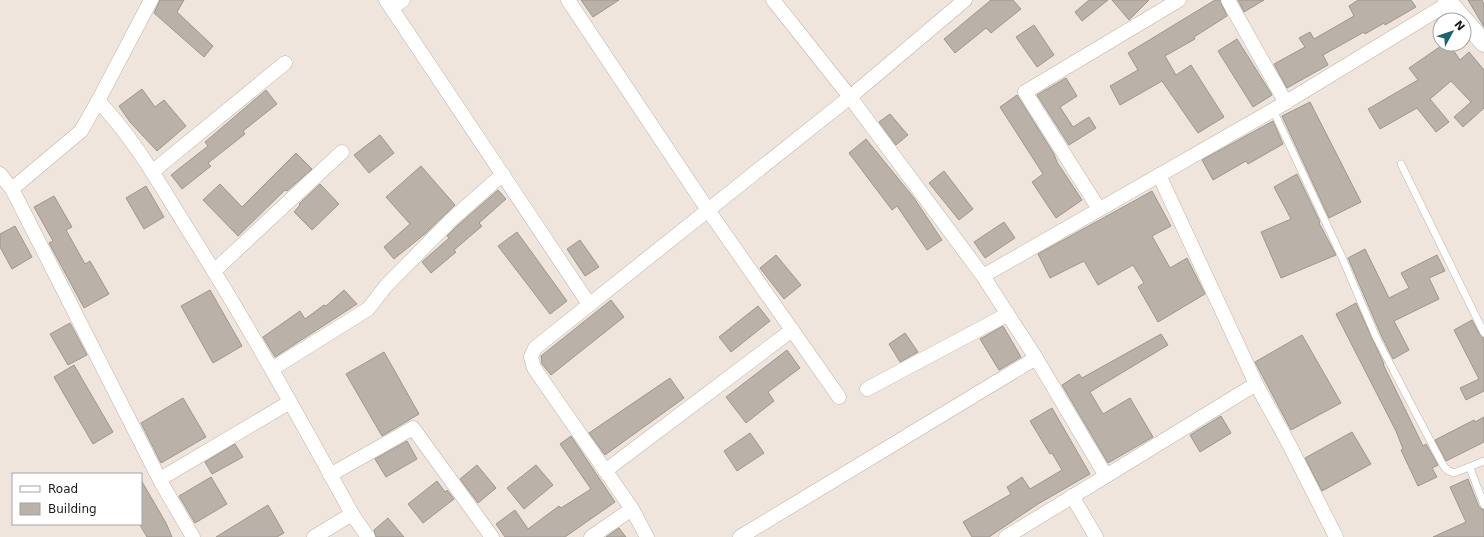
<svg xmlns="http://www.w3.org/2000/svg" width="1484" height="537" viewBox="0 0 1484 537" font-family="'DejaVu Sans',sans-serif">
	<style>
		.building { fill: #bab1a9; stroke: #9f968e }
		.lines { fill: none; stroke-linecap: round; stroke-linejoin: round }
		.service-casing { stroke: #bcb3aa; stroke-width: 8 }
		.minor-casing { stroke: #bcb3aa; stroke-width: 15 }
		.tertiary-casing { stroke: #bcb3aa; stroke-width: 19 }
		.service { stroke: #fff; stroke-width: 7 }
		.minor { stroke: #fff; stroke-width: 14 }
		.tertiary { stroke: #fff; stroke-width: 18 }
	</style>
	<rect width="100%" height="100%" fill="#efe5dc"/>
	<g class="building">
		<path d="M160 0H184L177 12 213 46 204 57 154 13Z"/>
		<path d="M581 0H619L593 17Z"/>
		<path d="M991 0H1013L1021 9 991 33 986 28 955 53 944 39Z"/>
		<path d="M1089 0H1108L1082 21 1075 12Z"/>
		<path d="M1112 0H1149L1129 20Z"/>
		<path d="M1215 0H1220L1227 16 1194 37 1195 39 1165 56 1176 75 1191 65 1224 117 1198 133 1162 81 1120 105 1110 86 1138 70 1128 53Z"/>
		<path d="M1238 0H1264L1244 12Z"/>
		<path d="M1358 0H1411L1416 7 1385 25 1384 23 1365 34 1364 32 1323 55 1328 65 1287 88 1274 64 1305 47 1299 38 1310 32 1314 39 1354 16 1349 6Z"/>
		<path d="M1468 0H1482L1484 4V27Z"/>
		<path d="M1034 25 1054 55 1037 67 1016 37Z"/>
		<path d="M1237 39 1272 95 1253 107 1218 51Z"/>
		<path d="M1444 44H1449L1460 60 1469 52 1484 70V108L1463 127 1454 117 1471 102 1451 81 1430 99 1449 122 1436 132 1417 108 1380 129 1368 109 1418 80 1409 68Z"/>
		<path d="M1066 78 1077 96 1060 107 1073 127 1089 117 1096 128 1069 145 1037 95Z"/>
		<path d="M142 89 155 107 164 100 186 126 157 151 130 122 119 106Z"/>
		<path d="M266 90 277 104 243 131 245 134 208 163 211 166 182 189 171 175 208 146 205 142Z"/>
		<path d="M1017 95 1054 154 1057 162 1082 200 1056 218 1032 182 1043 174 1000 107Z"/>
		<path d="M1310 102 1361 202 1329 218 1282 116Z"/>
		<path d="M890 114 908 135 896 145 879 122Z"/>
		<path d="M1273 121 1283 144 1248 164 1246 161 1213 180 1202 160Z"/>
		<path d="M380 135 394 153 369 173 354 155Z"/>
		<path d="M866 139 914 198 942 240 927 250 897 206 892 210 849 153Z"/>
		<path d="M296 153 312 169 287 191 285 190 238 236 203 200 220 184 242 207Z"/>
		<path d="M421 166 455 205 426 233 394 259 384 247 410 224 386 197Z"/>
		<path d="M944 171 973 209 959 220 929 183Z"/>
		<path d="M1297 174 1320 222 1319 223 1336 255 1281 278 1261 232 1291 219 1274 187Z"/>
		<path d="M320 184 339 204 312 230 294 212 300 205 299 204Z"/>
		<path d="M146 186 164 217 144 229 126 198Z"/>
		<path d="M498 190 506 199 479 223 482 226 454 250 456 252 431 273 422 262 449 238 447 236 457 226Z"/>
		<path d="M1152 191 1171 226 1152 236 1170 268 1187 258 1205 294 1158 322 1138 287 1144 283 1133 265 1098 285 1084 261 1050 278 1038 254Z"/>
		<path d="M54 196 72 227 66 230 85 264 90 261 109 294 84 308 49 243 53 241 34 207Z"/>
		<path d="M1004 222 1015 238 985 258 974 242Z"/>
		<path d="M15 226 32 257 12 269 0 247V234Z"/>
		<path d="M517 232 567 301 550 314 498 246Z"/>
		<path d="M580 240 599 267 585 276 567 249Z"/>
		<path d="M1365 249 1389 298 1409 288 1401 273 1437 255 1445 271 1429 278 1439 299 1394 321 1409 350 1393 359 1381 335 1348 258Z"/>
		<path d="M776 255 801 285 784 299 760 268Z"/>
		<path d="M210 290 242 346 213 363 181 306Z"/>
		<path d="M344 290 357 304 275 357 263 337 300 311 305 319 324 305 326 306Z"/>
		<path d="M611 300 624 317 551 375 542 364 541 356Z"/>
		<path d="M1356 303 1384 364H1383L1423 446 1426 444 1438 465 1432 468 1437 477 1418 486 1401 450 1403 449 1396 431 1336 314Z"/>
		<path d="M758 306 770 321 731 352 719 337Z"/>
		<path d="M1472 320 1480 335 1484 338V391L1466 400 1460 388 1479 379 1454 330Z"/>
		<path d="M70 323 87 355 68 365 50 334Z"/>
		<path d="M1003 326 1021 357 999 370 980 339Z"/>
		<path d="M905 333 918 352 900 362 889 344Z"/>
		<path d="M1161 334 1168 345 1090 392 1103 414 1130 398 1153 437 1108 463 1062 385 1079 374 1082 378Z"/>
		<path d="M1302 335 1341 403 1291 430 1255 362Z"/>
		<path d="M787 350 800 368 768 392 774 401 746 423 726 397Z"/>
		<path d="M384 352 419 414 382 436 346 374Z"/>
		<path d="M74 365 113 432 93 444 54 377Z"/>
		<path d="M670 378 684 398 605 455 589 433Z"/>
		<path d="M183 398 206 437 161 463 141 423Z"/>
		<path d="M1052 408 1090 474 1038 504 989 537H972L963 522 1011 494 1007 487 1022 477 1030 489 1062 470 1052 453 1050 454 1030 421Z"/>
		<path d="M1221 416 1231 433 1200 452 1190 435Z"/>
		<path d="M1484 417V442L1446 461 1435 440 1474 420 1475 422Z"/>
		<path d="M1352 432 1371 464 1322 491 1305 458Z"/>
		<path d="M750 433 764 453 737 471 724 451Z"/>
		<path d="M571 436 615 502 565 537H505L496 524 515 510 528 529 559 506 561 508 591 489 560 444Z"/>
		<path d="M407 441 417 459 386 477 375 459Z"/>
		<path d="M235 444 243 457 212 474 205 462Z"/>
		<path d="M477 465 496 488 478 503 460 479Z"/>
		<path d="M536 465 553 485 524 509 507 488Z"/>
		<path d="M211 477 227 504 195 523 179 496Z"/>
		<path d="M1468 479 1479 507 1484 510V537H1433L1466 522 1450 487Z"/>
		<path d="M141 480 166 523 172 537H147L141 527Z"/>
		<path d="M437 481 445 492 447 490 454 499 423 523 408 504Z"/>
		<path d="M268 505 284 533 277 537H216Z"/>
		<path d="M388 518 404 537H376L374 530Z"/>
		<path d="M619 528 626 537H606Z"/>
	</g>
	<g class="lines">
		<g class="service-casing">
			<g id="service">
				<path d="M1273 110 1341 255 1376 337 1443 465 1447 470 1454 473 1484 461"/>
				<path d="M1401 164 1484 333"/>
				<path d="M1470 468 1484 505"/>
			</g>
		</g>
		<g class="minor-casing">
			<g id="minor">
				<path d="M386 0 589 304"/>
				<path d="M568 0 708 210 839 397"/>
				<path d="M773 0 850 97 983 276 1036 358 1106 476 1006 537"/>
				<path d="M1228 0 1286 103"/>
				<path d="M392 8 403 0"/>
				<path d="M98 101 151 0"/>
				<path d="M152 172 285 63"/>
				<path d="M0 174 12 189 162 484 193 537"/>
				<path d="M12 189 81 131 98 101C134 138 160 185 187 228 246 321 299 417 352 514L368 537"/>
				<path d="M1099 209 1025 92 1179 0"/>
				<path d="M214 271 342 152"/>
				<path d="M983 276 1273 110 1449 3"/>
				<path d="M272 369 368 309 386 286 451 220 503 174"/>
				<path d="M1256 384 1290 446 1336 537"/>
				<path d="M867 389 1008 314"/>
				<path d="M605 471 792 330"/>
				<path d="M330 475 413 428 492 537"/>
				<path d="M1106 476 1256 384 1159 175"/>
				<path d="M160 479 290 402"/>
				<path d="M1072 496 1096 537"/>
				<path d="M314 537 352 514"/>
				<path d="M591 537 632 509"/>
				<path d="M647 537 632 509 534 368 531 357 535 348 850 97 965 0"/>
				<path d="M740 537 1036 358"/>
			</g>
		</g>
		<g class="tertiary-casing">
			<g id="tertiary">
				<path d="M1447 0 1464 20"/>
				<path d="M1464 20 1484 43"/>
			</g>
		</g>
		<use href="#service" class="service"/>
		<use href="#minor" class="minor"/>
		<use href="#tertiary" class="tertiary"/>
	</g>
	<rect x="12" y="473" width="130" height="52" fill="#ffffff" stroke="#a5a4a3"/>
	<rect x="20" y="486" width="20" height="6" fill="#ffffff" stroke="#a5a4a3"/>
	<text x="48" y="493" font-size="12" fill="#1e1b18">Road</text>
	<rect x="20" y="503" width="20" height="12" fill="#bab1a9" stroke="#a5a4a3"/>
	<text x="48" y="513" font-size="12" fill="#1e1b18">Building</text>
	<g transform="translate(1452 32) rotate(50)"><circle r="19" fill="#ffffff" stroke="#a5a4a3"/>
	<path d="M0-3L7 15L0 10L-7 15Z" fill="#1c6473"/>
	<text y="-6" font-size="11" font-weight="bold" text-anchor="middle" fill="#1e1b18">N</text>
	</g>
</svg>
